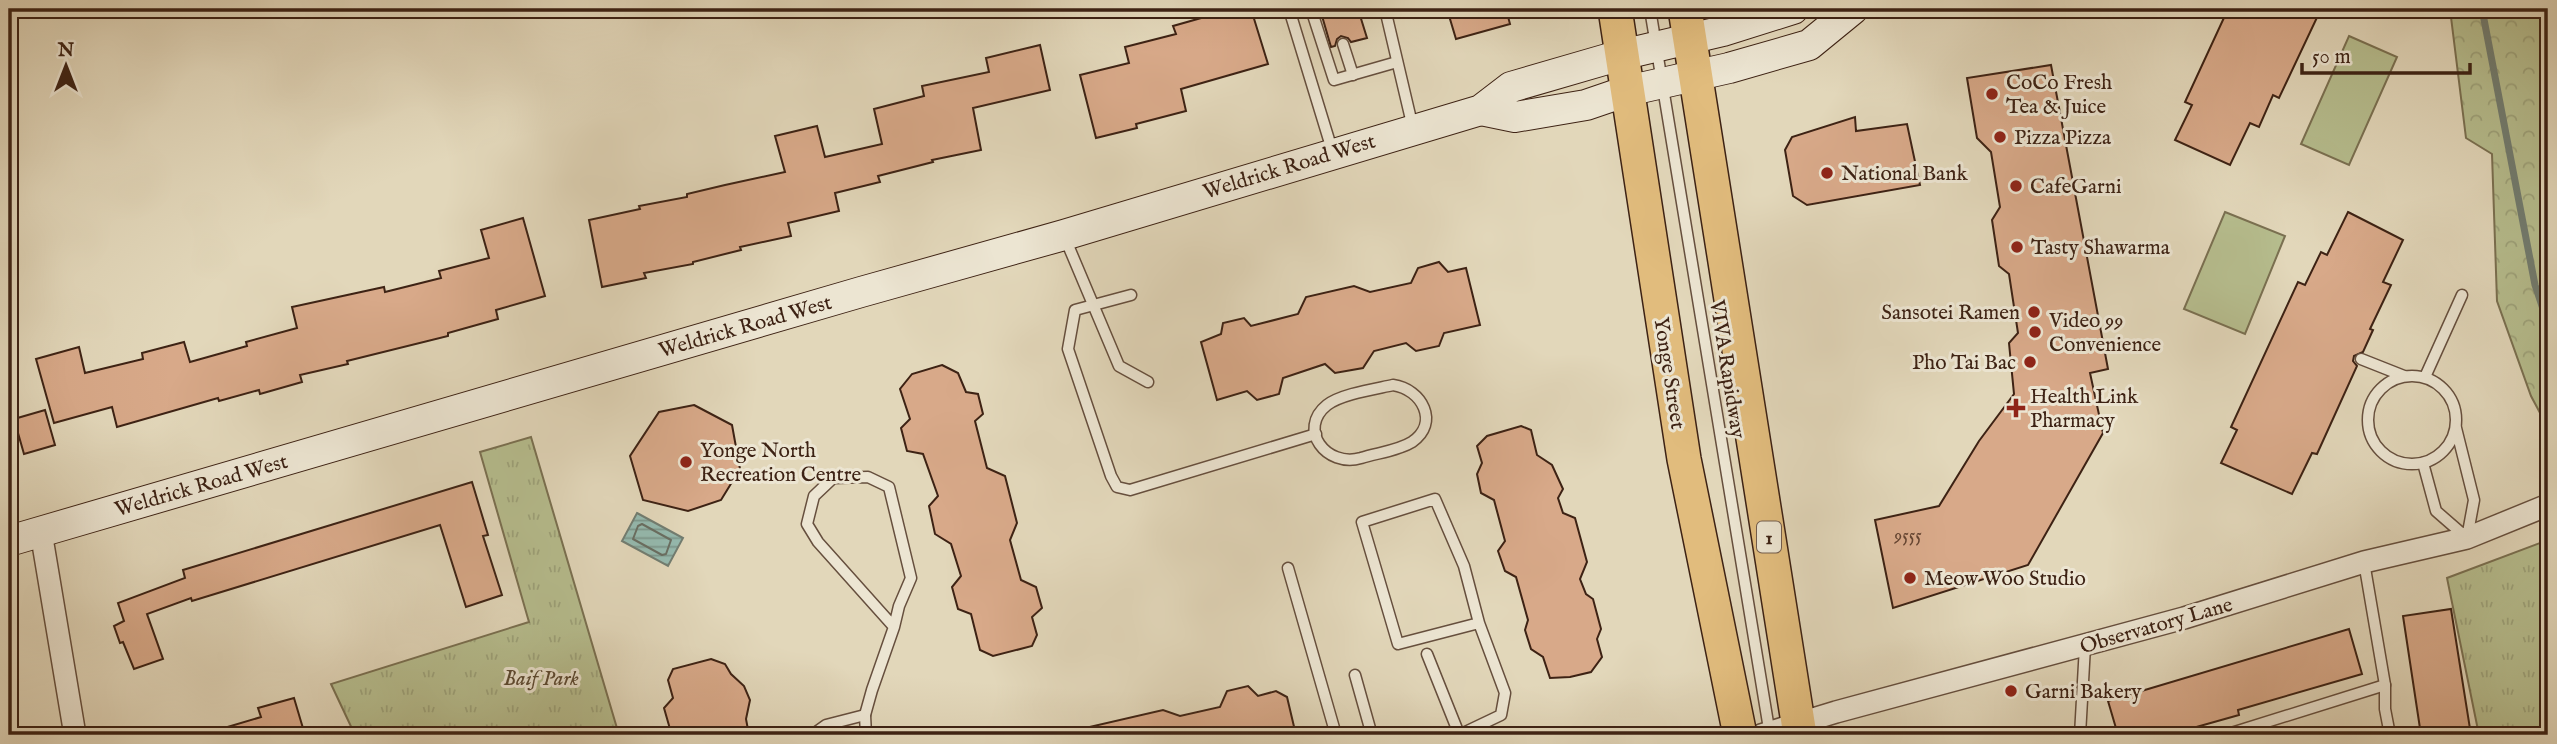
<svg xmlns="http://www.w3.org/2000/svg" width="2557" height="744" viewBox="0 0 2557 744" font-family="'IM FELL English',serif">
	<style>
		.grass { fill: url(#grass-tufts); stroke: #7a7051; stroke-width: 2 }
		.forest { fill: url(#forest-crowns); stroke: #7a7051; stroke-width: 2 }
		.pitch { fill: #b6bd8e; stroke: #7a7051; stroke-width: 2 }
		.water { fill: url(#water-rules); stroke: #727d71; stroke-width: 2 }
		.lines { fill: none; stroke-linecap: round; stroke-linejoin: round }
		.shore { stroke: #696e62; stroke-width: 2 }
		.stream { stroke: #727d71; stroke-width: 7 }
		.building { fill: #d8a989; stroke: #3d2214; stroke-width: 2 }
		.lane-casing { stroke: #664f3e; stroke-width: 13 }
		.street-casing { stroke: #664f3e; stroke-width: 24 }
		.secondary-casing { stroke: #3d2214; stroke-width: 32 }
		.primary-casing { stroke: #3d2214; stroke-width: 36 }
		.lane { stroke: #ece5d2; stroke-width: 10 }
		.street { stroke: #ece5d2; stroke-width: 21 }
		.secondary { stroke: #ece5d2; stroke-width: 30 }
		.primary { stroke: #e1bc7d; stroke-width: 33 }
		.poi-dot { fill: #8f2418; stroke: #ece5d2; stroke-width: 2.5 }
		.labels { text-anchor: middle; stroke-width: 6; stroke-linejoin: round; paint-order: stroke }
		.number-label { font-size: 18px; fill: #644431 }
		.shield { fill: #ece5d2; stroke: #725c4d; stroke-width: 2 }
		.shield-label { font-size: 19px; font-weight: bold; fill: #3d2214 }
		.poi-label { font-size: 21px; fill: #3d2214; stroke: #ece5d2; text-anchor: start }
		.street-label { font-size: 21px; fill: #3d2214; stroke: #ece5d2 }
		.park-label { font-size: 21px; font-style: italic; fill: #5b4932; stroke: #ece5d2 }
	</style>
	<defs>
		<pattern id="grass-tufts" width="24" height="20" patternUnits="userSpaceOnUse" patternTransform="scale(1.75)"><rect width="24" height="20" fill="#b6bd8e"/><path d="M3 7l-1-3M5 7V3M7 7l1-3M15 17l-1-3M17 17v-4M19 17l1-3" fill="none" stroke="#9da27a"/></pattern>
		<pattern id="forest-crowns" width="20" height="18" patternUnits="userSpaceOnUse" patternTransform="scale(1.75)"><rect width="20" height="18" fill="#b6bd8e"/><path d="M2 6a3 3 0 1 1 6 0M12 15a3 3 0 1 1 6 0" fill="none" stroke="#9da27a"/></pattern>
		<pattern id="water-rules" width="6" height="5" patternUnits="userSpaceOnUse" patternTransform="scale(1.75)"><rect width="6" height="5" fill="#95baaf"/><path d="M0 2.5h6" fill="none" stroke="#7b978d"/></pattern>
	</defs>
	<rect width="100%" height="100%" fill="#e2d7ba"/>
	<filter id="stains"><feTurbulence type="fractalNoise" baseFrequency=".00286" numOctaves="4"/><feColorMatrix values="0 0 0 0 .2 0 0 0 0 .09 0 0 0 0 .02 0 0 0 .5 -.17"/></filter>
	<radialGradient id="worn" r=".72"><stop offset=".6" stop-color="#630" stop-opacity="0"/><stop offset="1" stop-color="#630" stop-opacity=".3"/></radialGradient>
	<g class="grass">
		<path d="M531 437 619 735H355L331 684 529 622 480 452Z"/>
		<path d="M2548 540V735H2479L2447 578Z"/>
	</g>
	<path class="forest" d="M2450 9H2543L2548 39V428L2531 396 2497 301 2492 154 2466 138Z"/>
	<g class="pitch">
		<path d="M2349 36 2397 57 2349 165 2301 144Z"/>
		<path d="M2225 212 2285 236 2245 334 2184 309Z"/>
	</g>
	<path class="water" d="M637 513 683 538 668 566 622 541Z"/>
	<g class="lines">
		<path class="shore" d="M642 524 671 540 666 554 662 555 633 539 638 526Z"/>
		<path class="stream" d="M2482 9 2535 285 2548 324"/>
	</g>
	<g class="building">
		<path d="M1233 9H1251L1268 64 1181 89 1186 111 1136 124 1137 128 1096 138 1080 75 1129 63 1125 47 1176 34 1173 26Z"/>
		<path d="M1320 9H1358L1367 38 1351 42 1348 38 1341 36 1337 39 1335 46 1331 47Z"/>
		<path d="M1447 9H1506L1510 24 1456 39Z"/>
		<path d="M2228 9H2321L2279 98 2273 95 2259 127 2250 123 2230 165 2175 140 2192 105 2185 102Z"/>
		<path d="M1040 45 1050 90 973 108 981 150 932 160 933 162 878 176 880 182 835 193 839 211 788 223 791 236 740 247 741 250 693 262V264L644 273 646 278 602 287 589 220 640 209 639 206 687 197V194L725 185 785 172 775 136 817 126 825 157 882 144 874 109 924 96 922 86 989 72 986 58Z"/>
		<path d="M2051 65 2108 369 2090 373 2103 433 2028 565 1893 608 1875 520 1939 506 1979 441 2014 394 2009 343 2018 333 2009 274 1999 266 1992 220 2000 207 1991 152 1977 138 1967 78Z"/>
		<path d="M1855 117 1856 131 1907 124 1920 185 1807 205 1793 196 1785 150 1792 137Z"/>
		<path d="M2348 212 2403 240 2383 282 2391 285 2370 329 2373 330 2363 352 2354 356 2353 361 2357 366 2317 454 2312 453 2292 494 2221 463 2237 430 2231 427 2298 282 2305 285 2321 252 2327 255Z"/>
		<path d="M523 218 545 296 496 310 498 319 448 333V336L347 361 348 364 300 375 302 382 260 394 259 390 219 401 218 398 117 427 112 407 54 423 36 359 79 347 85 373 143 359 142 353 184 342 190 362 247 346 246 342 297 328 292 307 384 287 385 292 441 278 439 271 489 258 481 230Z"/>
		<path d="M1439 262 1448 272 1466 268 1480 325 1444 333 1439 346 1416 351 1406 343 1374 351 1363 368 1335 373 1325 364 1283 378 1279 394 1257 400 1247 391 1217 400 1201 342 1221 334 1223 323 1244 318 1251 326 1298 314 1306 297 1354 286 1370 292 1411 283 1418 268Z"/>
		<path d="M942 365 958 373 966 392 978 394 983 414 975 421 987 468 1005 476 1017 523 1010 540 1021 580 1036 587 1042 608 1032 617 1037 635 1032 646 993 656 980 650 971 614 958 609 952 587 961 576 951 544 935 534 929 506 938 496 923 454 907 451 901 428 910 419 900 389 912 374Z"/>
		<path d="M694 405 732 425 740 469 721 500 688 511 643 500 630 456 659 412Z"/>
		<path d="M45 410 55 445 24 454 14 419Z"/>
		<path d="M1521 426 1531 430 1537 455 1552 465 1563 489 1558 498 1563 513 1575 518 1587 562 1580 579 1586 594 1593 599 1601 629 1597 639 1602 657 1591 672 1570 677 1550 678 1543 657 1531 649 1525 630 1528 620 1516 577 1505 571 1498 551 1505 541 1494 500 1481 493 1477 474 1482 463 1477 446 1487 436Z"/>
		<path d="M472 482 488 535 483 536 502 595 466 607 440 525 192 601 191 598 147 614 163 659 134 669 123 642 120 643 114 626 124 621 118 603 185 578 183 570Z"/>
		<path d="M2451 609 2471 735H2421L2403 616Z"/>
		<path d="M2349 629 2362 674 2238 710 2239 715 2168 735H2118L2108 701Z"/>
		<path d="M711 659 725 664 731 674 744 686 750 700 746 719 749 735H688L670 729 664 708 673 698 668 680 673 669Z"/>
		<path d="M1248 686 1258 696 1276 691 1287 697 1296 735H1085V728L1163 710 1180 716 1220 707 1227 691Z"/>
		<path d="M294 698 305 735H215L214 731 261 717 258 708Z"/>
	</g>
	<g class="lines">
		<g class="lane-casing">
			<g id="lane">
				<path d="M1289 9 1333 153"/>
				<path d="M1311 9 1334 80 1397 62"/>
				<path d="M1385 9 1413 128"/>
				<path d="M1650 9 1770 735"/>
				<path d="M1343 44 1353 75"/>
				<path d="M1065 238 1119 366 1148 382"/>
				<path d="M1131 295 1075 310 1068 349 1111 476 1117 487 1130 490 1316 434"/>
				<path d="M2361 359 2404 376"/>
				<circle cx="2412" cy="420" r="44"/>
				<path d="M2425 377 2462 295"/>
				<path d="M1393 385C1422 389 1440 423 1412 442 1398 451 1376 453 1361 458 1326 468 1297 429 1327 405 1341 394 1375 389 1393 385Z"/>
				<path d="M2456 428 2474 500 2467 538"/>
				<path d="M2423 463 2436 511 2467 538"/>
				<path d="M2364 562 2385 685V709L2390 735"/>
				<path d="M1288 568 1336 735"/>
				<path d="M1427 654 1459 734 1454 735"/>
				<path d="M1355 675 1371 732 1369 735"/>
				<path d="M812 735 826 725 865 715"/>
				<path d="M866 735 865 715 872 690 894 627 899 606 911 578 889 487 868 477 833 478 814 496 807 524 818 542 894 627"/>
				<path d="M1459 735 1501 715 1505 693 1479 623 1464 566 1435 499 1362 522 1398 644 1479 623"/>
				<path d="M2080 735 2085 646"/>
				<path d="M2225 735 2385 685"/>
			</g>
		</g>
		<g class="street-casing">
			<g id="street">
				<path d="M41 532 75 735"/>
				<path d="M1761 735 1836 712 2184 618 2364 562 2467 538 2548 505"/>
			</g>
		</g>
		<g class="secondary-casing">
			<g id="secondary">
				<path d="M1481 110 1515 117 1586 105 1627 91 1729 68 1809 45 1853 9"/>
				<path d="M9 541 861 292 1064 235 1481 110 1511 87 1621 55 1723 31 1793 9"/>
			</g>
		</g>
		<g class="primary-casing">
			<g id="primary">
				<path d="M1615 9 1684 459 1740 735"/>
				<path d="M1685 9 1800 735"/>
			</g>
		</g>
		<use href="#lane" class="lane"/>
		<use href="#street" class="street"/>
		<use href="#secondary" class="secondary"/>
		<use href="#primary" class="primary"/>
	</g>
	<g class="poi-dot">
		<circle cx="1992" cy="94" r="7"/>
		<circle cx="2000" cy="137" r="7"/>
		<circle cx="1827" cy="173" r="7"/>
		<circle cx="2016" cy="186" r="7"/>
		<circle cx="2017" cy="247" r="7"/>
		<circle cx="2034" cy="312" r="7"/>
		<circle cx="2035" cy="332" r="7"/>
		<circle cx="2030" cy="362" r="7"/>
		<path d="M2012.5 397.5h7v7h7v7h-7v7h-7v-7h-7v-7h7z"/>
		<circle cx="686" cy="462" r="7"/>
		<circle cx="1910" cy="578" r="7"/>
		<circle cx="2011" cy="691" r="7"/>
	</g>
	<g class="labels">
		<g class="number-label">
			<text x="1908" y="541">9555</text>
		</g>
		<rect class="shield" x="1757" y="521.5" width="24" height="31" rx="5"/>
		<g class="shield-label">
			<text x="1769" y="544">1</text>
		</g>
		<g class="poi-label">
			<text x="2006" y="89">CoCo Fresh<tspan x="2006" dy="24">Tea &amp; Juice</tspan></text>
			<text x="2014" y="144">Pizza Pizza</text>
			<text x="1841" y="180">National Bank</text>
			<text x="2030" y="193">CafeGarni</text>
			<text x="2031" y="254">Tasty Shawarma</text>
			<text x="2020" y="319" text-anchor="end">Sansotei Ramen</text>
			<text x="2049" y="327">Video 99<tspan x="2049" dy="24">Convenience</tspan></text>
			<text x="2016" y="369" text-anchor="end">Pho Tai Bac</text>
			<text x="2030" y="403">Health Link<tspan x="2030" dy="24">Pharmacy</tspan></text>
			<text x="700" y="457">Yonge North<tspan x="700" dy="24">Recreation Centre</tspan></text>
			<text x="1924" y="585">Meow Woo Studio</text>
			<text x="2025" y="698">Garni Bakery</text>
		</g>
		<g class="street-label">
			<text transform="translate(1289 166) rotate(-17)" y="7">Weldrick Road West</text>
			<text transform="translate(745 326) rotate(-16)" y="7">Weldrick Road West</text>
			<text transform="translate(1728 369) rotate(81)" y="7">VIVA Rapidway</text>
			<text transform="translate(1670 373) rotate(81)" y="7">Yonge Street</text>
			<text transform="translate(201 485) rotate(-16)" y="7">Weldrick Road West</text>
			<text transform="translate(2156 625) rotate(-16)" y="7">Observatory Lane</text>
		</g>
		<g class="park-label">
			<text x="541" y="685">Baif Park</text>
		</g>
	</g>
	<rect width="2557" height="744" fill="none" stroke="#e2d7ba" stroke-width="35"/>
	<rect x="10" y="10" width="2536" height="723" fill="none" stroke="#3d2214" stroke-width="3.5"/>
	<rect x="18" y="18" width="2522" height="709" fill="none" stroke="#3d2214" stroke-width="2"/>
	<g transform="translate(66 66)" stroke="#ece5d2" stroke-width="5" paint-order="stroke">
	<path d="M0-5L12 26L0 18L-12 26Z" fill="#3d2214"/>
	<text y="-10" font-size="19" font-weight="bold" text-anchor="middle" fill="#3d2214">N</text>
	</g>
	<path d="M2302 63v10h168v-10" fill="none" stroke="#3d2214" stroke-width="3.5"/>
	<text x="2312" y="63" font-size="21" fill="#3d2214" stroke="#ece5d2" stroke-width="5" paint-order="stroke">50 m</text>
	<rect width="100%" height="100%" filter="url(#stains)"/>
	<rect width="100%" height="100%" fill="url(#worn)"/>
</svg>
